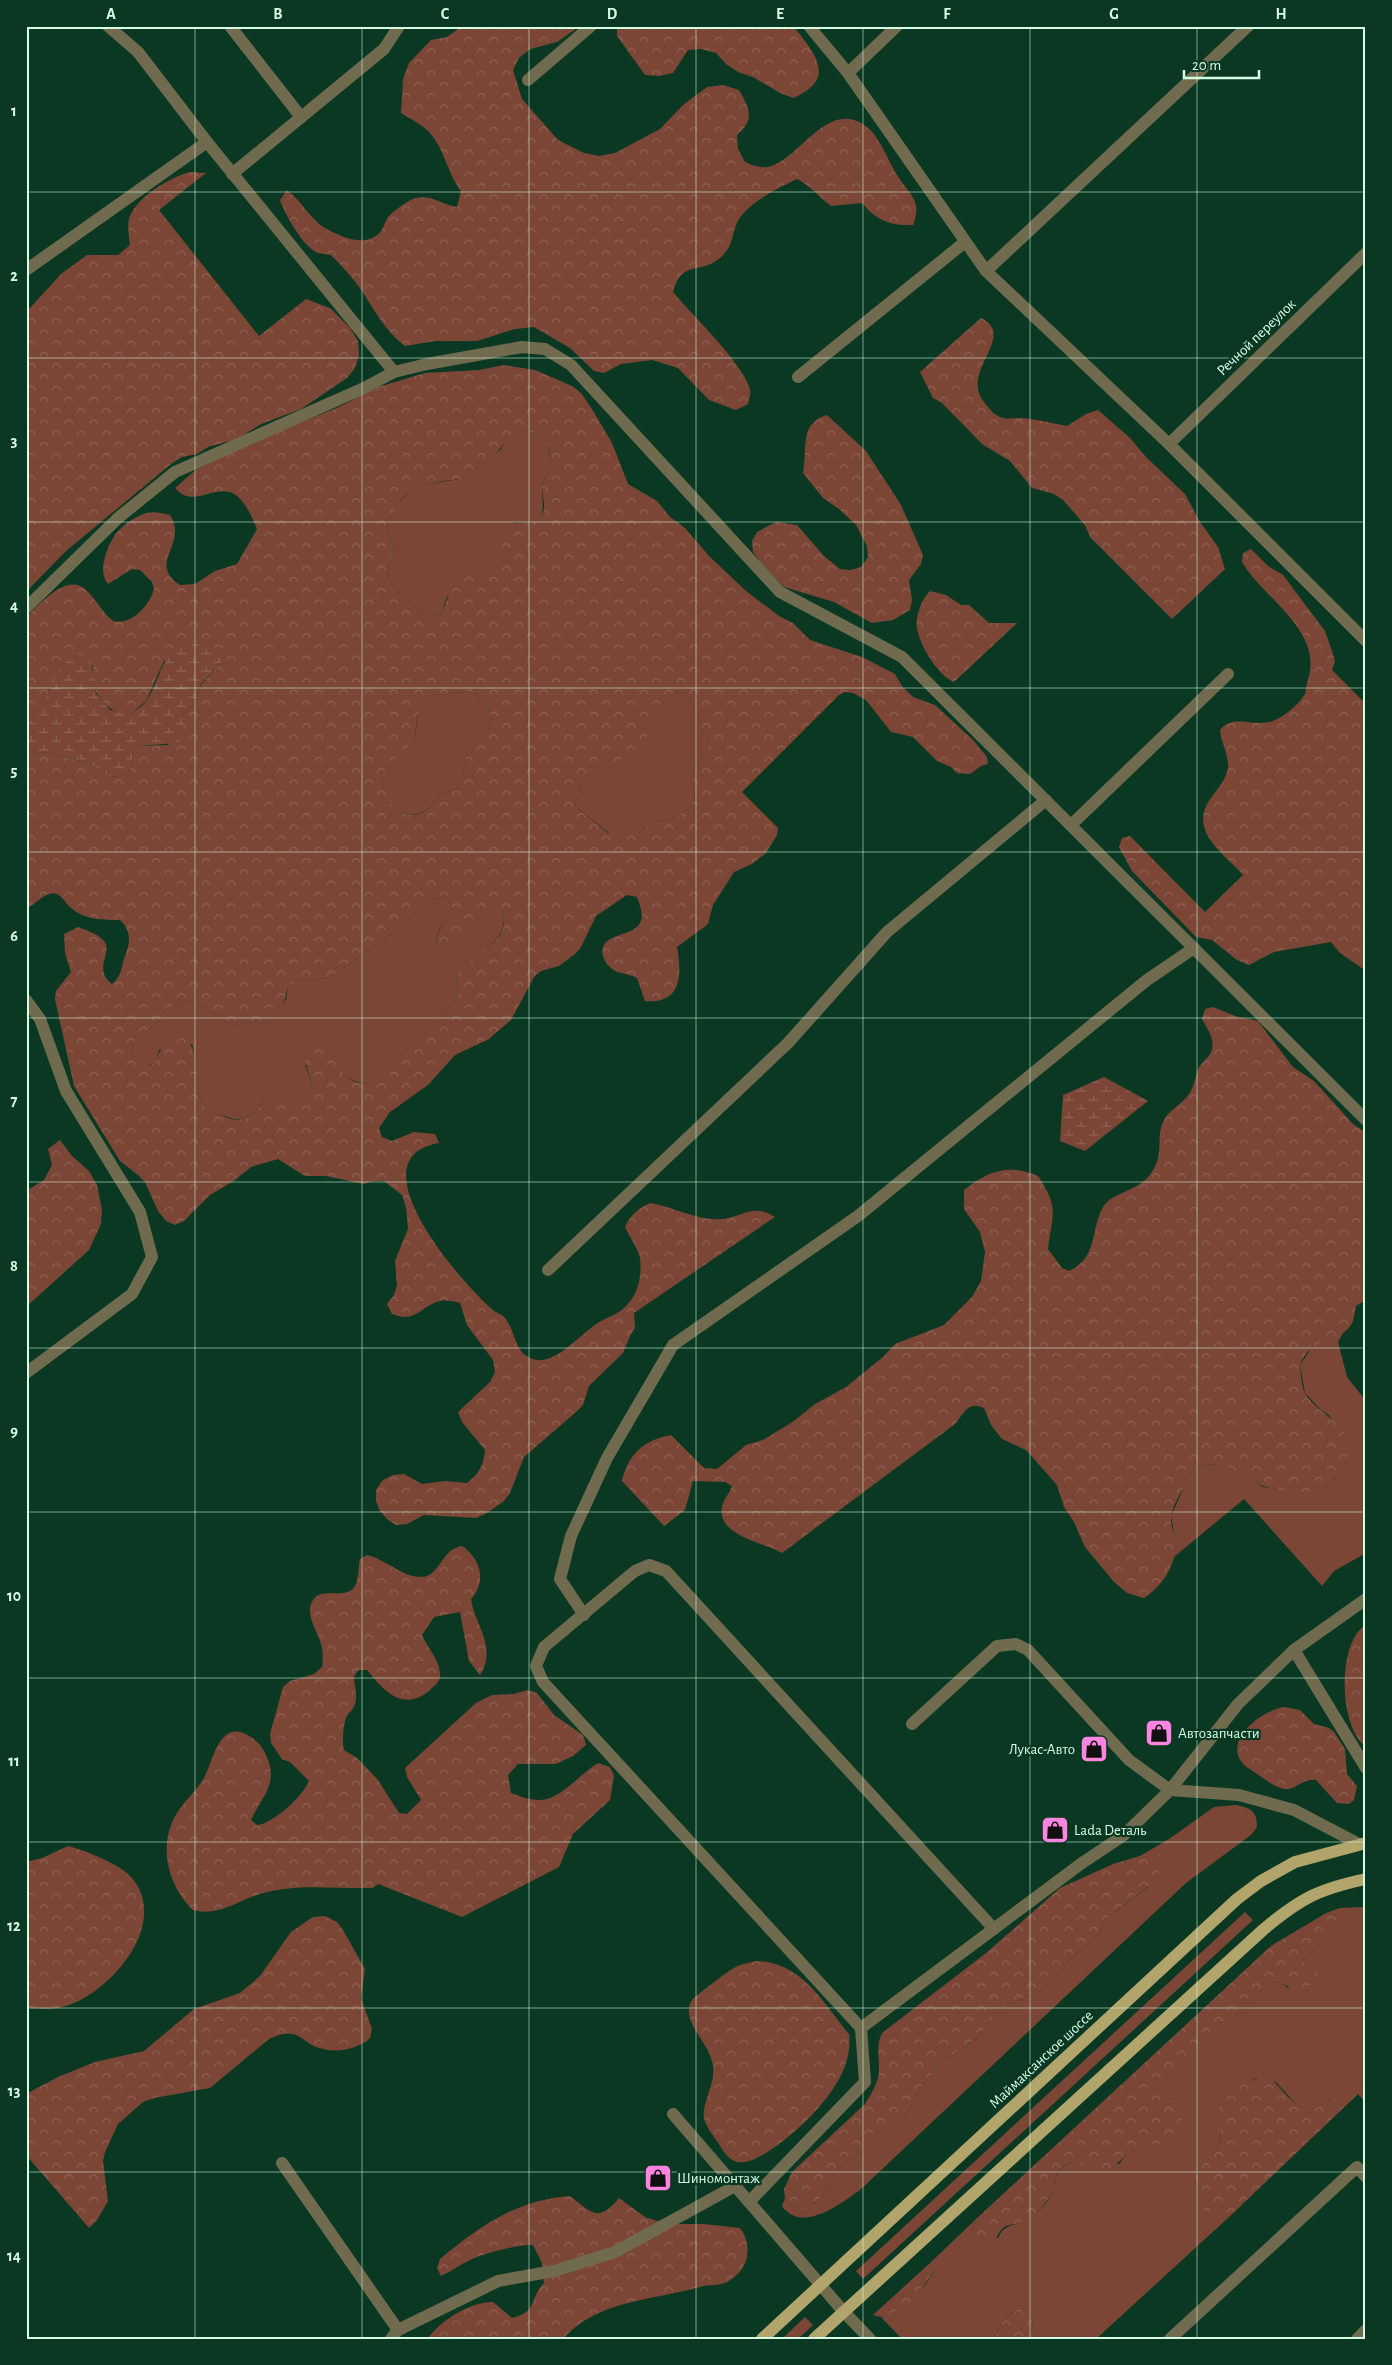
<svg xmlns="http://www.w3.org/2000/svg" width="1392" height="2365" viewBox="0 0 1392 2365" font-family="'Alegreya Sans',sans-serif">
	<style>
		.grass { fill: #7c4636 }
		.forest { fill: url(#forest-crowns); fill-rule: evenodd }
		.wetland { fill: url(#wetland-marsh) }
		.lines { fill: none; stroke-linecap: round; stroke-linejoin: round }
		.lane { stroke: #706b4f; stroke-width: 12 }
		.street { stroke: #706b4f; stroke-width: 12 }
		.primary { stroke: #b1a56c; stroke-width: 12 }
		.grid { fill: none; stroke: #d5fde4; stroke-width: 1; stroke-opacity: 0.55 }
		.labels { text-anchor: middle; stroke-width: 4.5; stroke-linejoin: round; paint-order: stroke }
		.street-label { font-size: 15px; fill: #d5fde4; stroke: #0a3822 }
		.poi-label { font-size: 15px; fill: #d5fde4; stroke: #0a3822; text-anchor: start }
		.neatline { fill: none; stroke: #d5fde4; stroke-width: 2 }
		.grid-label { font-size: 16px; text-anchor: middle; font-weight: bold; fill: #d5fde4 }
	</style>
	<defs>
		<pattern id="forest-crowns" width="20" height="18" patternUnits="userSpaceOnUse" patternTransform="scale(1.25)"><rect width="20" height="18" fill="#7c4636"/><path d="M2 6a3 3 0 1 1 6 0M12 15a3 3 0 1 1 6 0" fill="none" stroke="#8e6253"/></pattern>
		<pattern id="wetland-marsh" width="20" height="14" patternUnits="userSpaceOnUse" patternTransform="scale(1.25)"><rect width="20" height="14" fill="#7c4636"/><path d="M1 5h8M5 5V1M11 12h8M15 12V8" fill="none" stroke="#8e6253"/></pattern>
	</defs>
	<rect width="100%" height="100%" fill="#0a3822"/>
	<g class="grass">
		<path d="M525 431 536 433 545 438C547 447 553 460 550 469 548 475 543 480 542 486 542 510 550 527 515 522L504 547 506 556 505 566 447 597 441 614 432 617 402 597 389 580 388 569 394 547 386 525 395 506 411 490 421 485 466 478 500 450 506 440 514 433Z"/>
		<path d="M469 691C489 699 499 720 483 737 479 743 470 748 467 754 463 766 464 777 458 788L438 796C419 833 376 810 384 774 387 759 403 753 411 743 418 734 416 720 419 710L436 695Z"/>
		<path d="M677 691C692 699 695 707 700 722 704 734 709 737 708 752L695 765 692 774 695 796 691 807 674 818 655 822 639 833H609L575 806 580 783 654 717 659 706Z"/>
		<path d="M445 897 451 904C450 924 438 923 436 942L446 945 490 910H502C513 938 473 958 456 975L459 993 448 1010 428 1029 423 1038 385 1067 373 1083C358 1084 346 1080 337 1067L305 1065C311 1080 321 1101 295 1105 286 1106 274 1102 264 1102 254 1113 244 1124 228 1117 222 1115 214 1114 209 1111 192 1099 198 1063 192 1044L159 1050 156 1061 148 1066 131 1054 133 1043 158 1022 163 1012 184 1001 204 1007 231 1026 253 1022 265 1024 275 1019 286 999 288 987 296 981 329 978 386 938 432 899Z"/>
		<path d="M1343 1333 1338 1342 1347 1377 1366 1401V1553L1334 1571 1322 1586 1244 1499 1174 1557 1176 1544 1171 1516 1187 1481 1192 1474 1205 1464 1222 1465 1239 1471 1263 1487 1280 1490H1313L1334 1479 1346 1461 1348 1443 1329 1415 1321 1410 1305 1393 1300 1365 1312 1347Z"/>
		<path d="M1236 1805C1251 1808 1257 1811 1257 1827L1251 1835 1186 1883 860 2190C840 2204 802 2234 782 2206L785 2198 791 2206 813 2204 819 2199 825 2193 836 2172 845 2162 866 2150 905 2117 921 2087 942 2061 963 2049 977 2038 995 2015 1008 2004 1038 1993 1057 1978 1069 1960 1098 1935 1105 1920 1111 1915 1149 1886 1148 1856H1140L1169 1839 1214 1807Z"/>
		<path d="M1360 1907 1366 1908V2084L1335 2098 1325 2105 1315 2110 1305 2109 1296 2104 1276 2082 1256 2078 1237 2088 1218 2115C1225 2147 1216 2151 1196 2173L1214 2220 1228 2218 1096 2339H1028L1033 2325 1030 2313 1020 2308 1005 2317 994 2339H902L881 2317C904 2309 923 2292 934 2271L930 2263 976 2219 972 2230 998 2238C1005 2222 1017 2227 1029 2218 1037 2213 1047 2204 1051 2195 1058 2179 1052 2170 1073 2161L1082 2164H1119C1123 2159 1128 2152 1133 2149 1154 2139 1169 2149 1181 2123L1174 2099 1164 2098 1158 2090 1269 1983 1279 1982 1288 1988 1312 1967 1302 1961 1337 1931 1336 1915 1326 1913 1340 1908Z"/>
		<path d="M1245 1912 1253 1920 863 2279 856 2271Z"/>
		<path d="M805 2317 813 2325 798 2339H782Z"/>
	</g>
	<g class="forest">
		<path d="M462 26H580L557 42 530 49 519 58 513 70 522 99 558 140 584 153 599 156 615 153 660 129 683 105 707 87 723 85 739 90C750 109 755 120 737 135L738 149 745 162C754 166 764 170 774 165 803 153 830 98 867 127 881 138 889 164 899 178 912 197 922 202 913 225 890 226 876 220 862 203L831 206C819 197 811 186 797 179 778 188 755 199 742 215 729 230 738 246 716 261 695 274 682 261 673 292 692 315 742 362 750 389 751 394 749 399 748 404L736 410 709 400 678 368 652 360 621 364 604 373 594 371 570 348 534 327 515 329 477 341H436L405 346C386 332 374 310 362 291 353 278 342 266 331 255 327 254 320 254 316 252 302 245 285 214 280 200L287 190C301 200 310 219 325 228 341 237 367 249 381 231 384 227 385 221 388 217 394 211 405 202 413 199 430 193 442 205 457 207L461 191C447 173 444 146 427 130 419 123 409 118 401 113L403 79 409 63 431 40 447 37Z"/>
		<path d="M617 26H793C815 53 838 79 793 98L780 93 753 77 738 72 726 64 716 53 701 49 688 50 673 73 659 76 645 75 617 36Z"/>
		<path d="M190 172 206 173 159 210 259 336 306 299 330 308 350 328 358 341 359 355 355 368 347 378 301 409 261 424 237 439 208 447 197 454 182 457 171 464 66 551 26 592V309L30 308 61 274 87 255H118L130 245C129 236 126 222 131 214 140 195 171 177 190 172Z"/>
		<path d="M981 318C1018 336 959 372 984 402 988 407 992 413 998 416 1005 420 1014 418 1021 418 1036 419 1052 423 1067 426L1086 414 1098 410 1130 438 1146 457 1185 494 1200 522 1218 547 1225 569 1172 619 1090 537 1085 525 1063 500 1054 494 1032 488 1010 461 982 444 942 403 933 398 920 372Z"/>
		<path d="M504 365 535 370 572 386 581 393 592 409 612 443 628 484 657 501 670 517 685 528 709 556 746 591 779 616 793 623 810 640 862 657 895 674 902 686 913 697 935 705 973 740 987 757 988 764 981 766 970 774 957 773 951 767 937 761 913 737 891 732 866 700 853 693 845 692 839 695 742 792 778 828 777 835 766 853 752 864 734 872 729 880 713 905 708 924 677 947C682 975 682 1004 645 1001L637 978C630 974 622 974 615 971 609 967 605 963 603 956 598 932 632 938 640 923 644 916 640 904 637 897L627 895 596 916 581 947 575 954 559 966 541 971 534 977 511 1020 489 1039 455 1055 428 1085 390 1112 379 1128 382 1137 392 1141 414 1132 435 1134 439 1143C351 1158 464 1286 494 1311 497 1313 501 1314 504 1317 517 1331 513 1356 537 1360 560 1363 585 1327 607 1318 634 1308 643 1284 640 1258 639 1250 629 1236 625 1227 631 1214 638 1209 650 1203 674 1207 697 1221 723 1219 744 1216 754 1203 775 1217L634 1313 635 1328 630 1336 623 1353 589 1386 583 1405 576 1412 524 1457 510 1493 504 1501 487 1513 476 1518 424 1515 407 1524 396 1525 387 1519 380 1511 376 1501V1490L383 1480 393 1475 404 1474 422 1484 445 1481 467 1483C480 1473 483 1466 485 1450L462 1422 458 1412 490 1382 495 1372 493 1360 467 1325 460 1303C453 1301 446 1300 440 1301 420 1306 416 1324 392 1314L387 1304 394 1295 397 1285 395 1261 408 1229 406 1207 402 1195 384 1181H373L364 1184 326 1176H305L278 1159 251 1167 235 1180 210 1195 184 1221 175 1225 166 1221 158 1211 145 1182 138 1175 120 1161 74 1086 55 999 56 991 71 972 65 953 64 934 78 927C85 930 96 933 102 939 116 951 91 968 112 984 122 976 121 967 125 956 130 943 132 931 120 920 103 920 85 920 71 908 64 902 60 890 49 894 42 896 34 905 26 909V752L31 755 41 752 51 753 91 764 110 777C141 774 126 764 137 746L168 745 182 735V716L196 702 201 685 221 663 164 661 146 701 129 715C104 712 89 691 93 665L50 688 43 708 26 726V617C40 605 65 573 85 589 95 598 102 612 113 621 131 626 150 605 154 589L152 582 140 570 132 569 108 584C96 571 109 541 119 530 126 523 137 516 146 513 154 511 162 513 170 515 189 544 146 563 180 585L195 584 215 571 237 564 257 529C252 517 244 497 230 492 210 487 192 508 175 488L198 468 257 440 339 407 378 387 425 373 479 370ZM525 431 536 433 545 438C547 447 553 459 550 468 549 474 543 480 542 486 542 499 550 513 535 521 525 526 514 519 506 528 498 538 506 554 504 566L477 579 468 575 452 588 441 614 432 617 402 597 389 580 388 569 394 547 386 525C403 489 414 485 451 480 460 479 470 479 477 473 497 460 501 436 525 431ZM469 691C489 699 499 720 483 737 479 743 470 748 467 754 463 766 464 777 458 788L438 796C420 832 379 812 384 776 386 758 406 754 413 740 417 731 416 720 419 710L436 695ZM677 691C692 699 695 707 700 722 704 734 709 737 708 752L695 765 692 774 695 796 691 807 674 818 655 822 639 833H608L575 806 580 783 589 775 629 755 638 747 646 739 659 706ZM445 897 451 904C450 922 439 924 436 942L446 946 490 910H502C514 941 471 955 456 975L459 993 448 1010 428 1029 423 1038 385 1067 373 1083C339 1086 343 1065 323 1048L313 1049 306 1055C304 1070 315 1080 311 1095L295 1105 275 1101 264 1102C254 1113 244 1124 228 1118 222 1115 215 1114 210 1111 187 1097 206 1058 185 1037 170 1043 160 1045 156 1061L149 1066 131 1054 133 1043 158 1022 163 1012 184 1001 204 1007 231 1026 253 1022 265 1024 275 1019 282 1009 288 987 296 981 329 978 386 938 432 899Z"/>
		<path d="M827 415 866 451 901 505 923 555 921 564 909 580 912 600 910 610 893 620 872 623 834 602 784 587 761 563 753 552 752 541 757 532 776 522 797 525 824 556 840 569 851 570 861 567 868 557 867 546 856 525 839 509 823 498 803 473C808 449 798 424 827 415Z"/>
		<path d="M1251 549 1268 566 1283 575 1325 631 1333 654 1335 662 1332 670 1366 704V971L1340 953 1331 942 1274 952 1249 965 1237 960 1212 940 1196 937 1132 871 1119 847 1122 838 1130 836 1205 912 1243 875C1224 853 1187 831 1211 798 1218 788 1226 780 1228 768 1229 756 1221 742 1220 730 1233 713 1254 728 1273 721 1284 717 1299 704 1305 694 1306 691 1306 687 1307 683 1326 631 1264 600 1242 562L1243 553Z"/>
		<path d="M930 591 946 595 961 605H969L989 623H1017L954 682C938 676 919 644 917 628 915 616 922 599 930 591Z"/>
		<path d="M1213 1007 1235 1016 1258 1021 1293 1067 1314 1081 1353 1124 1366 1133V1300L1356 1306C1355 1311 1354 1317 1353 1321 1343 1345 1311 1334 1300 1365 1301 1374 1301 1387 1306 1395 1322 1418 1355 1424 1347 1458 1345 1467 1341 1474 1333 1479 1329 1482 1325 1486 1321 1488 1308 1495 1273 1491 1261 1485 1238 1474 1233 1464 1205 1464 1191 1474 1173 1501 1171 1518 1170 1527 1176 1535 1176 1544 1175 1567 1162 1586 1144 1598L1127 1593 1114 1582 1085 1547 1074 1522 1064 1507 1057 1485 1026 1450 1002 1439 991 1425 984 1408C968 1401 965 1412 955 1424L782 1553C763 1542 712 1535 723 1503 725 1498 730 1492 732 1486L725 1482 693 1481 685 1510 664 1526 622 1481C628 1454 644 1440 671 1435L704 1468 717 1469 746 1445 763 1440 794 1421 815 1404 846 1387 883 1357 895 1344 944 1325 972 1297 981 1281 985 1252 980 1232 964 1209V1190C987 1171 1009 1163 1038 1176 1060 1209 1052 1214 1048 1249L1062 1268 1069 1271C1098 1258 1090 1231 1103 1207 1111 1193 1137 1191 1149 1176 1166 1155 1155 1141 1163 1122 1168 1110 1182 1105 1189 1094 1194 1087 1195 1078 1198 1069 1201 1063 1206 1060 1210 1054 1217 1042 1208 1030 1202 1019L1205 1009Z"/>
		<path d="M60 1140 72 1156 89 1171 97 1185 102 1210 101 1224 89 1250 26 1307V1191L44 1180 52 1165 48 1149Z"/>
		<path d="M462 1546C481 1559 487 1582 471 1599 474 1624 498 1647 480 1675L469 1661 460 1612 434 1617 422 1635C427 1648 440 1660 440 1674 441 1681 435 1685 430 1690 403 1713 384 1691 367 1670H359L354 1676C354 1686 358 1695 355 1704 353 1710 348 1713 346 1718 343 1726 342 1742 344 1750L357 1758 378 1780 399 1813 407 1814 421 1800 407 1777 405 1768 476 1703 492 1695 514 1694 527 1690 537 1693 554 1715 583 1735 586 1745 573 1756 556 1764H518L508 1775 511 1793C519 1796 529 1800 538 1800 558 1802 581 1773 598 1763L610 1767 614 1776 610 1800 573 1834 559 1867 462 1917 378 1884 373 1888C333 1889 290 1882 251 1897 232 1905 214 1916 193 1910 168 1886 157 1845 177 1813 185 1800 197 1791 205 1776 211 1764 217 1736 232 1732 241 1730 250 1736 256 1741 263 1747 265 1753 268 1760 278 1785 260 1799 251 1820L257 1825C273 1824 303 1796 309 1781L290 1762 282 1759 271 1743 270 1734 283 1687 290 1681 314 1674 322 1667C323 1660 323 1654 322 1648 320 1634 303 1614 313 1600 322 1586 346 1601 355 1586 359 1578 358 1568 360 1559L367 1555C385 1559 402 1577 421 1577 440 1577 441 1549 462 1546Z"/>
		<path d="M1366 1625V1747C1338 1727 1337 1641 1366 1625Z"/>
		<path d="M1285 1707 1300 1710 1314 1724 1329 1728 1334 1732 1345 1749 1347 1774 1357 1786 1354 1800 1349 1804 1337 1803 1316 1780C1302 1778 1295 1791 1284 1789 1275 1787 1267 1781 1260 1776 1252 1770 1241 1766 1238 1755 1232 1732 1266 1709 1285 1707Z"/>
		<path d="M68 1846C84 1850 119 1864 130 1876 172 1921 112 1992 66 2006 53 2010 41 2009 28 2008L26 1862 42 1858Z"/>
		<path d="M1140 1856H1148L1158 1868 1160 1876 1155 1881 1111 1915 1105 1920 1098 1935 1069 1960 1057 1978 1038 1993 1008 2004 995 2015 977 2038 963 2049 942 2061 921 2087 905 2117 866 2150 845 2162 836 2172 825 2193 819 2199 806 2209 798 2210 791 2206 785 2198 784 2189 792 2172 865 2104C871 2094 880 2080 879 2068 879 2055 876 2045 882 2033L986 1953 1060 1888 1113 1864Z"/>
		<path d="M1326 1913 1336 1915 1340 1923 1337 1931 1302 1961 1312 1967 1318 1974C1312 1993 1293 1991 1279 1982L1269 1983 1159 2090 1164 2098 1174 2099 1183 2105 1181 2124 1177 2133 1162 2143 1133 2149 1111 2169 1101 2171 1073 2161C1049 2171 1059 2183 1049 2198 1043 2207 1031 2220 1020 2223 1014 2225 1006 2224 1002 2229 993 2240 998 2242 982 2246L973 2240 972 2230 976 2219 1271 1946Z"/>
		<path d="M325 1916 337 1922 343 1930 365 1969 361 1998 372 2029 370 2038C355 2051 332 2054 314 2046 307 2043 300 2035 293 2034 285 2032 276 2036 269 2039L210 2088 154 2098 143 2102 118 2124 105 2152 103 2161 108 2201 97 2220 89 2228 26 2155V2094L58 2077 95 2062 144 2051 194 2009 240 1993 260 1976 291 1932 313 1917Z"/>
		<path d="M756 1961C802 1962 823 2003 849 2034 853 2066 831 2095 810 2117 796 2131 758 2166 737 2162 727 2159 722 2149 717 2141 710 2131 702 2122 704 2110 707 2092 718 2078 711 2058 706 2040 680 2020 692 2000 694 1997 729 1970 734 1968 740 1964 749 1963 756 1961Z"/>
		<path d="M1268 2075C1277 2084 1285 2095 1295 2103 1313 2116 1321 2105 1337 2097 1346 2092 1356 2088 1366 2084V2103L1358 2094 1228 2218 1214 2220C1202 2209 1187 2189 1197 2173 1202 2163 1213 2157 1218 2146 1223 2135 1219 2128 1218 2116 1216 2093 1250 2080 1268 2075Z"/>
		<path d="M570 2196C591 2212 598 2224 619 2198L645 2217 657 2221 669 2224H704L740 2228C754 2247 748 2271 727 2282 720 2286 708 2284 700 2287 654 2300 597 2300 563 2339H427C442 2320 469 2302 493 2302L512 2318C539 2311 528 2300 544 2283L542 2263 533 2245C520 2244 484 2253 472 2259 461 2264 452 2271 441 2276L437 2268 440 2259C481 2225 517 2200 570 2196Z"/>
		<path d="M930 2263 934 2271 914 2300 890 2314 881 2317 873 2315Z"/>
		<path d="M1020 2308 1030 2313 1033 2325 1028 2339H994L1005 2317Z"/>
	</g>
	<g class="wetland">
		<path d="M203 643 213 646 220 652 221 663 201 684 196 702 182 716V735L179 743 137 746C126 764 141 774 110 777L91 764 51 753 41 752 31 755 26 752V726C52 703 49 670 79 653L90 656 96 694 110 710 129 715C134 711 143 706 147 700 166 670 157 649 203 643Z"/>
		<path d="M1104 1077 1148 1101 1085 1151 1060 1141 1063 1095Z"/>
	</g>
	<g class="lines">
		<g class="lane">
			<path d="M108 26 138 52 207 142 394 372"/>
			<path d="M230 26 301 117"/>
			<path d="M528 80 591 26"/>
			<path d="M232 174 384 49 399 26"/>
			<path d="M26 270 207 142"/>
			<path d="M986 271 1248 26"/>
			<path d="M798 377 965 242"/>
			<path d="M26 608 118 518 175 472 364 388 394 372 427 364 522 347 545 349 571 365 780 592 902 657 1366 1120"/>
			<path d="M1071 825 1228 674"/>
			<path d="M26 1000 40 1019 66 1091 140 1212 152 1257 132 1294 26 1373"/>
			<path d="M548 1270 788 1043 887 932 1046 800"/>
			<path d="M1366 1599 1294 1650 1366 1768"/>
			<path d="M584 1615 560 1579 571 1536 607 1458 673 1345 858 1216 1147 980 1194 948"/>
			<path d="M912 1724 997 1646 1016 1644 1028 1650 1129 1760 1170 1790 1239 1795 1294 1810 1359 1844"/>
			<path d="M861 2028 1082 1863 1124 1835 1170 1790 1238 1704 1294 1650"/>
			<path d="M673 2114 844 2312 870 2339"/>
			<path d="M282 2163 398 2330"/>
			<path d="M749 2202 865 2082 861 2028 543 1682 536 1666 544 1647 635 1571 649 1565 666 1571 994 1929"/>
			<path d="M391 2339 398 2330 498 2281 554 2271 615 2252 735 2186"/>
			<path d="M1170 2339 1357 2167 1366 2177"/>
			<path d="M1357 2339 1366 2330"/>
		</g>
		<g class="street">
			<path d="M809 26 848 73 986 271 1169 444 1366 641"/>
			<path d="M848 73 897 26"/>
			<path d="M1169 444 1366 253"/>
		</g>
		<g class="primary">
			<path d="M762 2339 1237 1899 1261 1881 1295 1862 1366 1843"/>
			<path d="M814 2339 1264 1929C1301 1898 1319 1889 1366 1879"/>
		</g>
	</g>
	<path class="grid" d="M195 26V2339M362 26V2339M529 26V2339M696 26V2339M863 26V2339M1030 26V2339M1197 26V2339M26 192H1366M26 358H1366M26 522H1366M26 688H1366M26 852H1366M26 1018H1366M26 1182H1366M26 1348H1366M26 1512H1366M26 1678H1366M26 1842H1366M26 2008H1366M26 2172H1366"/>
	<defs>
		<g id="shop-square" transform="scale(1.4375)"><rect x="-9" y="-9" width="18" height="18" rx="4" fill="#fe85df" stroke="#0a3822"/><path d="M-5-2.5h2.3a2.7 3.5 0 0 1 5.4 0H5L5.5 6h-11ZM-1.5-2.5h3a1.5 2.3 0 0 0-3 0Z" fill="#111"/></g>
	</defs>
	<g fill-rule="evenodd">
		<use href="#shop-square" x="1159" y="1733"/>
		<use href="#shop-square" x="1094" y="1749"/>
		<use href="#shop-square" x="1055" y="1830"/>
		<use href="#shop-square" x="658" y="2178"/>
	</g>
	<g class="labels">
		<g class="street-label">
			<text transform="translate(1256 337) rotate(-44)" y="5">Речной переулок</text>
			<text transform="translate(1041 2059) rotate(-43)" y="5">Маймаксанское шоссе</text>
		</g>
		<g class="poi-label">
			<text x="1178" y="1738">Автозапчасти</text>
			<text x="1075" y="1754" text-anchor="end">Лукас-Авто</text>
			<text x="1074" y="1835">Lada Dеталь</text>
			<text x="677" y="2183">Шиномонтаж</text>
		</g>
	</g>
	<rect width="1392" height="2365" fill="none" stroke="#0a3822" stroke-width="55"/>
	<path d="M1184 70v8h75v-8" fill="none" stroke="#d5fde4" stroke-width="2.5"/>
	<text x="1192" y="70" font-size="15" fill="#d5fde4" stroke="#0a3822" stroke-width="4" paint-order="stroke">20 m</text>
	<rect x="28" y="28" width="1336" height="2310" class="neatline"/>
	<g class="grid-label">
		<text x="111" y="19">A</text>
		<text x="278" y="19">B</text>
		<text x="445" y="19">C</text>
		<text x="612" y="19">D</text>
		<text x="780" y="19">E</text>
		<text x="947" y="19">F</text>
		<text x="1114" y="19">G</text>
		<text x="1281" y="19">H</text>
		<text x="14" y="116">1</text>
		<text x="14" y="281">2</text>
		<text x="14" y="446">3</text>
		<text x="14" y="611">4</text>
		<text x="14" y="776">5</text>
		<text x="14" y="941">6</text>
		<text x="14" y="1106">7</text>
		<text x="14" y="1271">8</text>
		<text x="14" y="1436">9</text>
		<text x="14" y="1601">10</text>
		<text x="14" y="1766">11</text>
		<text x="14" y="1931">12</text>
		<text x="14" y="2096">13</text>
		<text x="14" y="2261">14</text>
	</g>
</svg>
